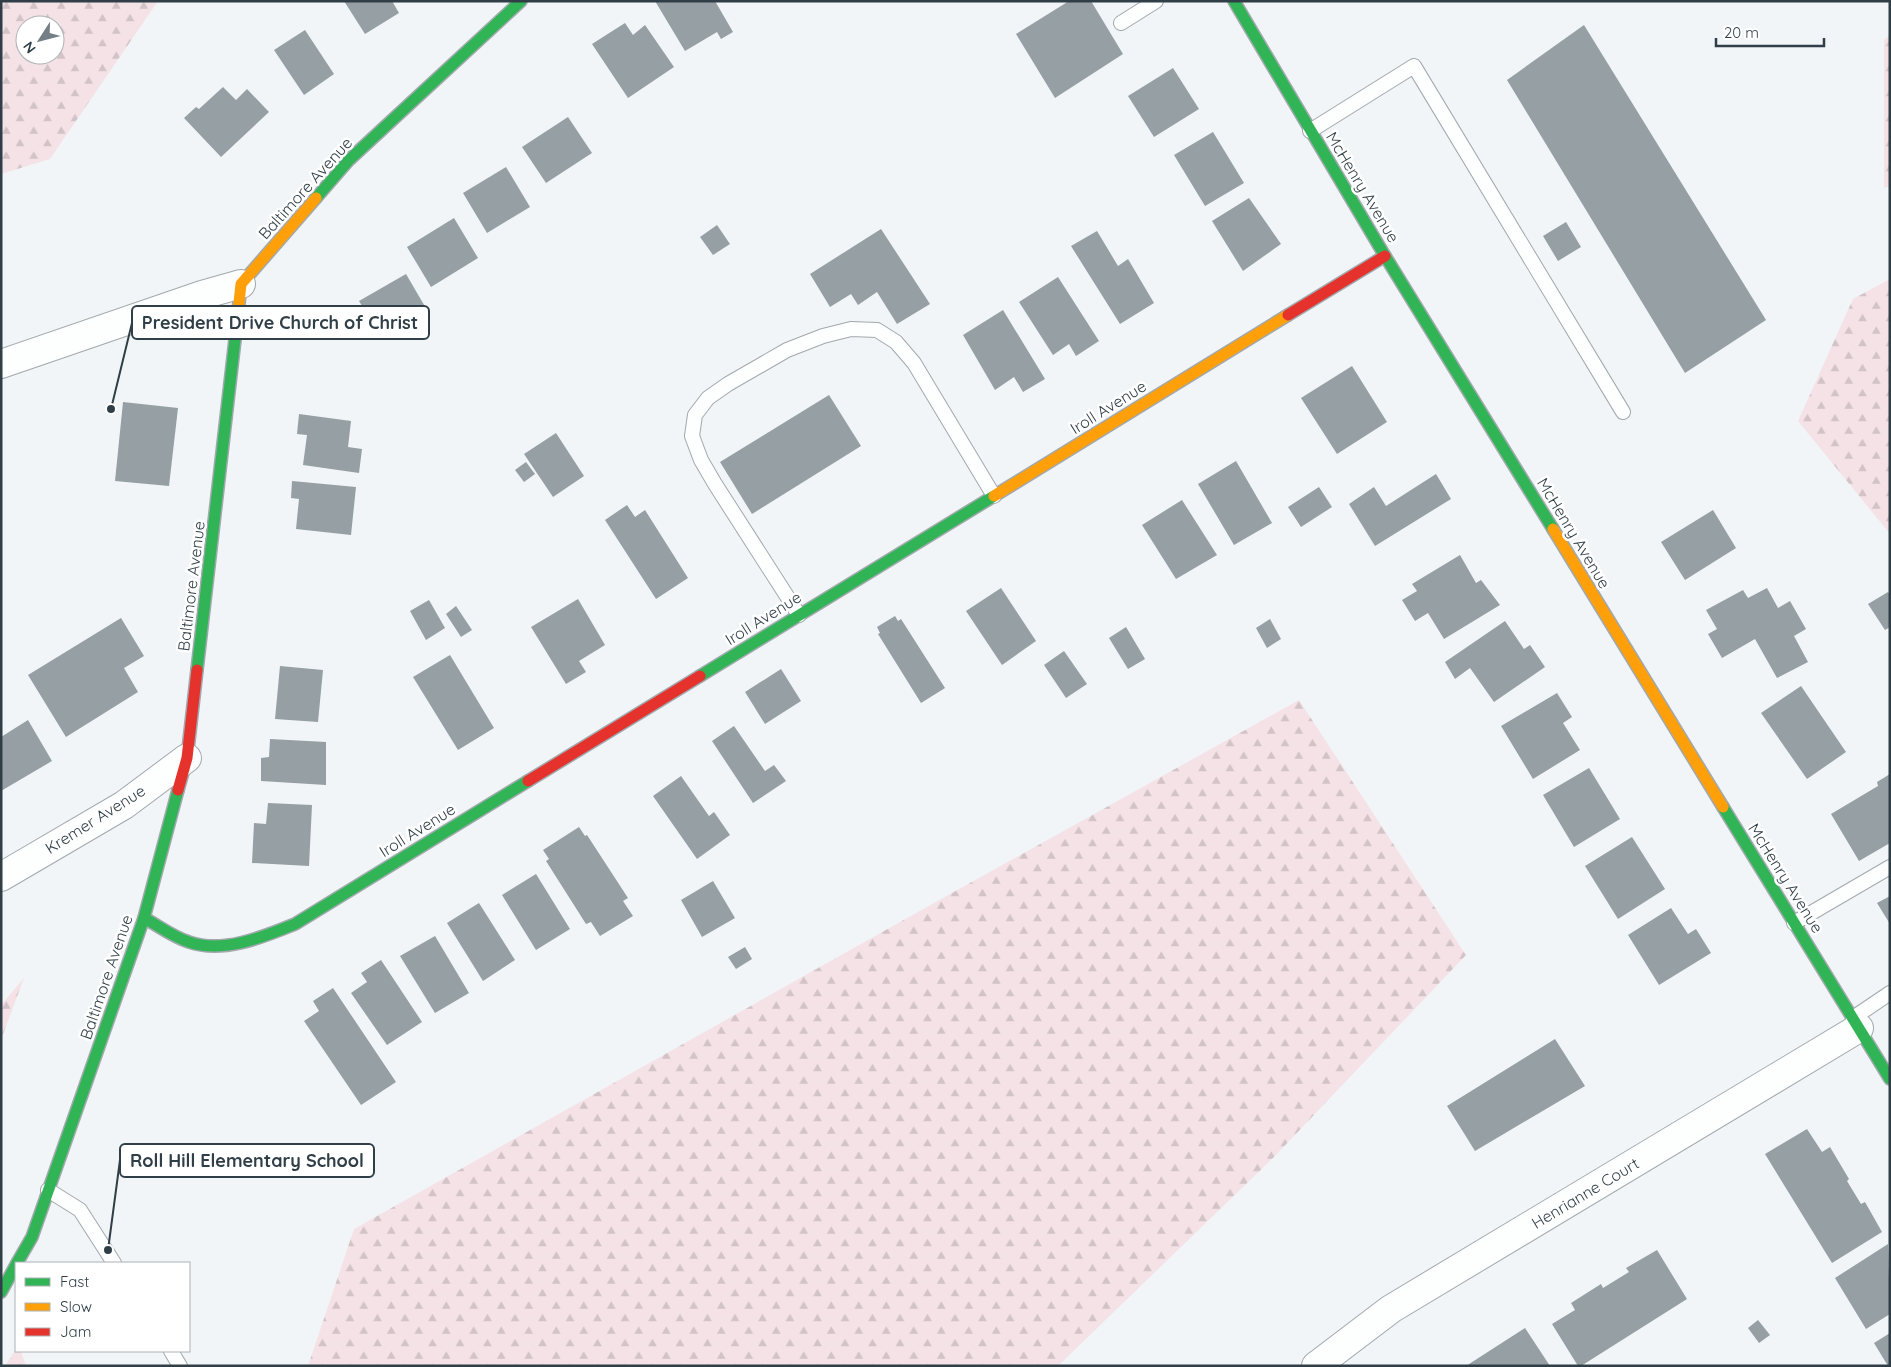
<svg xmlns="http://www.w3.org/2000/svg" width="1891" height="1367" viewBox="0 0 1891 1367" font-family="Quicksand,sans-serif">
	<style>
		.forest { fill: url(#forest-firs); fill-rule: evenodd }
		.building { fill: #969fa4 }
		.lines { fill: none; stroke-linecap: round; stroke-linejoin: round }
		.lane-casing { stroke: #a1a9ae; stroke-width: 16 }
		.street-casing { stroke: #a1a9ae; stroke-width: 30 }
		.fast-casing { stroke: #a1a9ae; stroke-width: 14 }
		.slow-casing { stroke: #a1a9ae; stroke-width: 14 }
		.jam-casing { stroke: #a1a9ae; stroke-width: 14 }
		.lane { stroke: #fdfefe; stroke-width: 14 }
		.street { stroke: #fdfefe; stroke-width: 28 }
		.fast { stroke: #30b455; stroke-width: 11 }
		.slow { stroke: #ff9f0a; stroke-width: 11 }
		.jam { stroke: #e5322d; stroke-width: 11 }
		.labels { text-anchor: middle; stroke-width: 5; stroke-linejoin: round; paint-order: stroke }
		.street-label { font-size: 16px; fill: #303f47; stroke: #fff }
		.leader { fill: none; stroke: #303f47; stroke-width: 2 }
		.callout-dot { fill: #303f47; stroke: #fff; stroke-width: 2 }
		.callout { fill: #fff; stroke: #303f47; stroke-width: 2 }
		.callout-label { font-size: 18px; text-anchor: middle; font-weight: bold; fill: #303f47 }
	</style>
	<defs>
		<pattern id="forest-firs" width="22" height="20" patternUnits="userSpaceOnUse" patternTransform="scale(1.25)"><rect width="22" height="20" fill="#f5e2e6"/><path d="M5 1l3.5 6h-7zM16 11l3.5 6h-7z" fill="#d2c3c7"/></pattern>
	</defs>
	<rect width="100%" height="100%" fill="#f1f5f7"/>
	<g class="forest">
		<path d="M1 1H158L50 159 1 174ZM25 25H55V55H25Z"/>
		<path d="M1890 35V186L1884 188V40Z"/>
		<path d="M1890 279V534L1798 421 1853 299Z"/>
		<path d="M1299 700 1466 955 1274 1157 1058 1366H308L354 1229 900 922Z"/>
		<path d="M24 978 1 1040V1005Z"/>
		<path d="M16 1349V1351H21L26 1366H5Z"/>
	</g>
	<g class="building">
		<path d="M344 1H392L399 13 365 34Z"/>
		<path d="M655 1H715L733 32 721 39 717 32 685 51Z"/>
		<path d="M1069 1H1091L1123 54 1055 98 1016 34Z"/>
		<path d="M625 23 633 35 645 25 674 67 628 98 592 44Z"/>
		<path d="M1584 25 1766 320 1685 373 1507 80Z"/>
		<path d="M305 30 334 74 304 95 274 50Z"/>
		<path d="M1173 68 1199 109 1154 137 1128 96Z"/>
		<path d="M223 87 236 100 247 89 269 112 221 157 184 118 196 107 199 109Z"/>
		<path d="M568 117 592 153 546 183 522 147Z"/>
		<path d="M1213 132 1244 183 1205 206 1174 155Z"/>
		<path d="M506 167 530 207 487 233 463 193Z"/>
		<path d="M1249 198 1281 244 1243 271 1212 221Z"/>
		<path d="M454 218 478 258 431 287 407 247Z"/>
		<path d="M1566 222 1581 247 1558 261 1543 236Z"/>
		<path d="M717 225 730 244 713 255 700 237Z"/>
		<path d="M881 229 930 304 897 324 877 292 858 305 851 294 830 307 810 274Z"/>
		<path d="M1097 231 1118 266 1128 259 1154 303 1120 324 1071 246Z"/>
		<path d="M406 274 427 310 381 337 359 301Z"/>
		<path d="M1058 277 1099 341 1076 356 1069 344 1053 355 1019 302Z"/>
		<path d="M1003 310 1045 379 1023 392 1014 377 995 390 963 335Z"/>
		<path d="M1352 366 1387 422 1337 454 1301 398Z"/>
		<path d="M829 395 861 446 752 514 720 462Z"/>
		<path d="M123 402 178 408 169 486 115 481Z"/>
		<path d="M299 414 351 421 348 447 362 449 359 473 303 465 307 435 297 434Z"/>
		<path d="M556 433 584 476 553 497 524 454Z"/>
		<path d="M1236 461 1272 523 1234 545 1198 484Z"/>
		<path d="M526 462 535 474 524 482 515 470Z"/>
		<path d="M1436 474 1451 499 1375 546 1349 504 1374 487 1386 506Z"/>
		<path d="M292 481 356 487 351 535 296 529 299 499 291 498Z"/>
		<path d="M1319 487 1332 507 1301 527 1288 507Z"/>
		<path d="M1182 500 1217 555 1176 579 1142 525Z"/>
		<path d="M627 505 635 517 645 510 688 578 656 599 605 520Z"/>
		<path d="M1713 510 1736 548 1685 580 1661 542Z"/>
		<path d="M1460 555 1476 583 1481 580 1500 605 1444 639 1428 613 1415 621 1402 600 1417 591 1412 584Z"/>
		<path d="M1001 588 1036 641 1002 665 966 611Z"/>
		<path d="M1767 588 1778 608 1790 601 1806 629 1794 636 1808 662 1777 678 1755 639 1722 658 1708 634 1717 629 1706 610 1743 590 1748 598Z"/>
		<path d="M1888 592 1890 595V627L1885 630 1868 604Z"/>
		<path d="M578 599 605 645 579 661 586 672 566 684 531 627Z"/>
		<path d="M429 600 445 628 426 640 410 611Z"/>
		<path d="M456 606 472 630 461 637 446 614Z"/>
		<path d="M895 616 898 621 901 619 945 688 921 703 878 634 880 633 877 627Z"/>
		<path d="M121 618 144 656 124 668 138 692 66 737 28 675Z"/>
		<path d="M1270 619 1281 639 1267 648 1256 628Z"/>
		<path d="M1505 621 1524 649 1530 645 1545 667 1494 702 1470 668 1455 679 1445 662Z"/>
		<path d="M1126 627 1145 659 1128 669 1109 638Z"/>
		<path d="M1064 651 1087 684 1066 698 1044 665Z"/>
		<path d="M450 655 494 728 458 750 413 677Z"/>
		<path d="M280 666 323 670 318 722 275 719Z"/>
		<path d="M781 669 801 701 765 724 745 692Z"/>
		<path d="M1801 686 1846 752 1807 779 1761 713Z"/>
		<path d="M1557 693 1572 717 1563 723 1580 750 1533 779 1501 726Z"/>
		<path d="M28 720 52 761 1 791V737Z"/>
		<path d="M734 726 765 771 774 765 786 781 753 803 712 741Z"/>
		<path d="M270 739 326 742V785L261 781V758L269 757Z"/>
		<path d="M1589 768 1620 819 1574 847 1543 795Z"/>
		<path d="M1890 774V843L1859 861 1831 814 1878 786 1877 782Z"/>
		<path d="M681 776 709 816 714 812 730 835 697 859 653 796Z"/>
		<path d="M268 803 312 805 309 866 252 863 254 823 266 824Z"/>
		<path d="M579 827 585 836 587 835 628 898 623 901 633 916 600 936 591 922 586 924 546 861 549 859 543 850Z"/>
		<path d="M1632 837 1665 889 1618 919 1585 866Z"/>
		<path d="M536 874 570 929 536 950 502 895Z"/>
		<path d="M713 881 735 918 702 937 681 900Z"/>
		<path d="M1890 896V924L1877 903Z"/>
		<path d="M479 903 515 960 483 981 447 923Z"/>
		<path d="M1671 908 1688 934 1696 929 1711 953 1659 985 1628 935Z"/>
		<path d="M435 936 469 993 435 1013 400 956Z"/>
		<path d="M745 947 752 959 736 969 728 957Z"/>
		<path d="M381 960 422 1022 387 1045 351 993 367 982 361 973Z"/>
		<path d="M333 988 396 1082 361 1105 304 1021 319 1011 313 1001Z"/>
		<path d="M1555 1039 1585 1086 1475 1151 1447 1106Z"/>
		<path d="M1807 1129 1822 1152 1830 1147 1849 1179 1847 1181 1861 1204 1865 1202 1882 1232 1832 1263 1765 1154Z"/>
		<path d="M1888 1244 1890 1314 1866 1329 1835 1278Z"/>
		<path d="M1657 1250 1687 1299 1581 1366H1578L1552 1324 1575 1310 1571 1303 1601 1284 1603 1288 1629 1272 1626 1268Z"/>
		<path d="M1758 1320 1770 1335 1759 1343 1748 1328Z"/>
		<path d="M1525 1328 1550 1366H1466L1497 1346Z"/>
		<path d="M1890 1333V1366H1888L1874 1343Z"/>
	</g>
	<g class="lines">
		<g class="lane-casing">
			<g id="lane">
				<path d="M1121 23 1156 1"/>
				<path d="M1310 131 1414 66 1623 412"/>
				<path d="M799 615 715 484 701 460 692 436 695 415 708 398 728 384 787 350 823 336 851 329 877 330 896 342 914 363 994 496"/>
				<path d="M1794 923 1890 867"/>
				<path d="M1853 1018 1890 993"/>
				<path d="M48 1190 80 1210 114 1263"/>
				<path d="M171 1351 180 1366"/>
			</g>
		</g>
		<g class="street-casing">
			<g id="street">
				<path d="M1 364 202 295 241 284"/>
				<path d="M1 877 124 805 187 758"/>
				<path d="M1316 1366 1391 1309 1859 1028"/>
			</g>
		</g>
		<g class="fast-casing">
			<g id="fast">
				<path d="M1234 1 1385 256 1553 529"/>
				<path d="M316 198 349 160 521 1"/>
				<path d="M197 670 236 331"/>
				<path d="M700 676 994 496"/>
				<path d="M1723 807 1890 1079"/>
				<path d="M144 918C159 926 173 937 189 942 223 954 263 937 295 924L528 781"/>
				<path d="M17 1263 32 1237 144 918 178 790"/>
				<path d="M1 1292 16 1265"/>
			</g>
		</g>
		<g class="slow-casing">
			<g id="slow">
				<path d="M236 331 241 284 316 198"/>
				<path d="M994 496 1288 315"/>
				<path d="M1553 529 1723 807"/>
			</g>
		</g>
		<g class="jam-casing">
			<g id="jam">
				<path d="M1288 315 1385 256"/>
				<path d="M528 781 700 676"/>
				<path d="M178 790 187 758 197 670"/>
			</g>
		</g>
		<use href="#lane" class="lane"/>
		<use href="#street" class="street"/>
		<use href="#fast" class="fast"/>
		<use href="#slow" class="slow"/>
		<use href="#jam" class="jam"/>
	</g>
	<g class="labels">
		<g class="street-label">
			<text transform="translate(1363 187) rotate(59)" y="6">McHenry Avenue</text>
			<text transform="translate(305 188) rotate(-48)" y="6">Baltimore Avenue</text>
			<text transform="translate(1108 407) rotate(-32)" y="6">Iroll Avenue</text>
			<text transform="translate(1574 533) rotate(59)" y="6">McHenry Avenue</text>
			<text transform="translate(191 586) rotate(-83)" y="6">Baltimore Avenue</text>
			<text transform="translate(763 618) rotate(-32)" y="6">Iroll Avenue</text>
			<text transform="translate(95 819) rotate(-32)" y="6">Kremer Avenue</text>
			<text transform="translate(417 830) rotate(-32)" y="6">Iroll Avenue</text>
			<text transform="translate(1786 878) rotate(58)" y="6">McHenry Avenue</text>
			<text transform="translate(106 977) rotate(-71)" y="6">Baltimore Avenue</text>
			<text transform="translate(1585 1193) rotate(-31)" y="6">Henrianne Court</text>
		</g>
	</g>
	<path class="leader" d="M111 409L132 323M108 1250L120 1160"/>
	<g class="callout-dot">
		<circle cx="111" cy="409" r="5"/>
		<circle cx="108" cy="1250" r="5"/>
	</g>
	<g class="callout">
		<rect x="132" y="306" width="297" height="33" rx="5"/>
		<rect x="120" y="1144" width="254" height="33" rx="5"/>
	</g>
	<g class="callout-label">
		<text x="280" y="329">President Drive Church of Christ</text>
		<text x="247" y="1167">Roll Hill Elementary School</text>
	</g>
	<rect width="1891" height="1367" fill="none" stroke="#303f47" stroke-width="5"/>
	<rect x="15" y="1262" width="175" height="90" fill="#ffffff" stroke="#acb2b5"/>
	<rect x="25" y="1278" width="25" height="8" fill="#30b455" stroke="#acb2b5"/>
	<text x="60" y="1287" font-size="15" fill="#303f47">Fast</text>
	<rect x="25" y="1303" width="25" height="8" fill="#ff9f0a" stroke="#acb2b5"/>
	<text x="60" y="1312" font-size="15" fill="#303f47">Slow</text>
	<rect x="25" y="1328" width="25" height="8" fill="#e5322d" stroke="#acb2b5"/>
	<text x="60" y="1337" font-size="15" fill="#303f47">Jam</text>
	<g transform="translate(40 40) rotate(234)"><circle r="24" fill="#ffffff" stroke="#acb2b5"/>
	<path d="M0-4L9 19L0 12L-9 19Z" fill="#747f85"/>
	<text y="-8" font-size="14" font-weight="bold" text-anchor="middle" fill="#303f47">N</text>
	</g>
	<path d="M1716 38v8h108v-8" fill="none" stroke="#303f47" stroke-width="2.5"/>
	<text x="1724" y="38" font-size="15" fill="#303f47" stroke="#ffffff" stroke-width="4" paint-order="stroke">20 m</text>
</svg>
